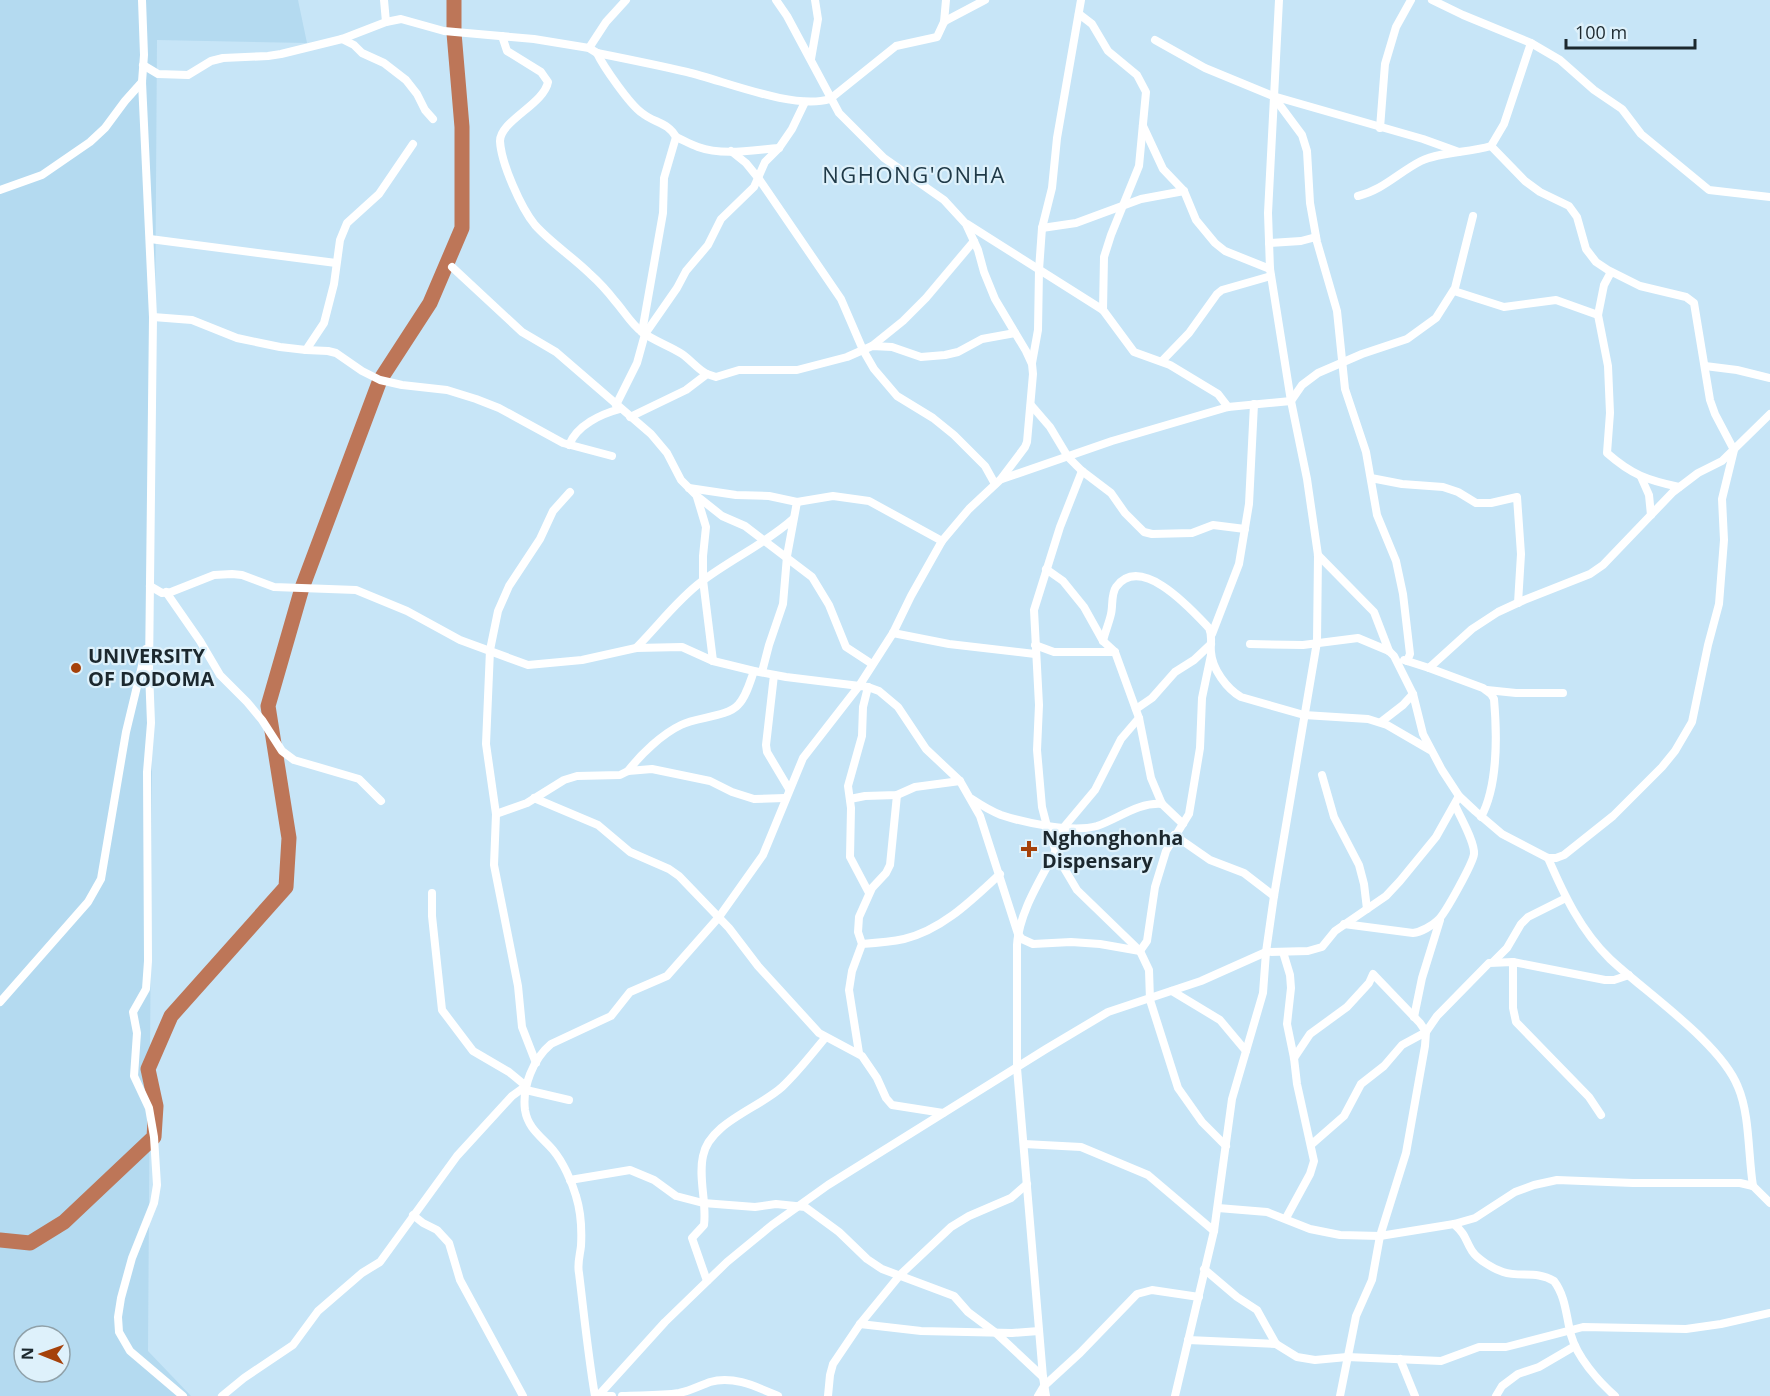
<svg xmlns="http://www.w3.org/2000/svg" width="1770" height="1396" viewBox="0 0 1770 1396" font-family="'Open Sans',sans-serif">
	<style>
		.built { fill: #b4daf0; fill-rule: evenodd }
		.lines { fill: none; stroke-linecap: round; stroke-linejoin: round }
		.river { stroke: #bd7658; stroke-width: 15 }
		.street { stroke: #fff; stroke-width: 8 }
		.poi-dot { fill: #a5410a; stroke: #def1fb; stroke-width: 2 }
		.labels { text-anchor: middle; stroke-width: 4.5; stroke-linejoin: round; paint-order: stroke }
		.poi-label { font-size: 20px; font-weight: bold; fill: #1c282e; stroke: #def1fb; text-anchor: start }
		.quarter-label { font-size: 22px; letter-spacing: 1.5px; fill: #1f3947; stroke: #def1fb }
	</style>
	<rect width="100%" height="100%" fill="#c7e5f7"/>
	<path class="built" d="M0 0H298L307 43 157 40 148 1351 191 1396H0ZM24 1336H60V1372H24Z"/>
	<g class="lines">
		<path class="river" d="M0 1240 30 1243 64 1222 154 1137 156 1106 148 1069 171 1016 286 887 289 838 268 706 302 588 380 380 430 303 462 228V127L454 33V0"/>
		<g class="street">
			<path d="M142 0 144 55 142 82 153 317 149 671 151 723 147 772 148 961 146 989 133 1012 137 1033 134 1076 149 1108 154 1137 157 1185 154 1203 132 1258 121 1298 118 1317 119 1332 130 1351 183 1396"/>
			<path d="M384 0 386 22"/>
			<path d="M1432 0 1463 15 1531 43 1560 60 1594 90 1622 109 1641 134 1709 190 1770 197"/>
			<path d="M1079 14 1092 24 1108 51 1137 75 1146 92 1139 166 1111 235 1104 257 1103 310"/>
			<path d="M944 22 946 0"/>
			<path d="M502 36 507 51 541 72 548 82C544 104 500 121 500 141 501 163 521 208 535 225 551 243 573 257 590 274 599 282 608 292 615 301 624 311 631 324 642 332 654 341 670 346 682 354 692 361 697 369 707 374"/>
			<path d="M342 39 354 45 362 53 384 63 406 80 417 94 425 110 433 119"/>
			<path d="M1155 40 1205 68 1273 96 1423 139 1459 152"/>
			<path d="M589 48 606 22 626 0"/>
			<path d="M597 53C603 66 630 105 642 113 654 123 668 122 676 137L664 178 663 213 642 332"/>
			<path d="M811 59 818 19 815 0"/>
			<path d="M143 65 158 74 188 75 211 61 223 58 268 56 281 54 342 39 386 22 401 19 444 31 534 39 589 48 597 53C627 59 657 65 687 72 725 81 793 110 830 99L896 46 937 37 944 22 947 20 985 0"/>
			<path d="M1273 96 1302 135 1307 151 1310 203 1317 242 1337 311 1345 389 1366 452 1377 515 1396 561 1403 594 1410 654 1407 661"/>
			<path d="M1143 126 1163 169 1184 191 1196 220 1215 243 1225 251 1270 269"/>
			<path d="M1380 128 1385 64 1396 27 1411 0"/>
			<path d="M676 137C683 140 690 144 698 147 723 156 753 150 779 148"/>
			<path d="M731 151 746 163 759 179 841 299 863 350 874 369 897 396 933 418 954 435 985 466 995 484"/>
			<path d="M0 190 42 175 90 142 105 128 125 101 142 82"/>
			<path d="M1358 196C1383 190 1399 172 1421 161 1442 151 1468 153 1491 146L1504 124 1531 43"/>
			<path d="M967 224 1103 310 1134 352 1170 365 1218 394 1228 407"/>
			<path d="M1042 228 1076 223 1141 199 1184 191"/>
			<path d="M150 239 336 263"/>
			<path d="M1269 243 1301 241 1316 237"/>
			<path d="M452 267 522 332 556 352 651 434 667 453 681 480 697 496 722 516 745 526 812 577 829 605 846 647 872 664"/>
			<path d="M1611 272 1604 285 1598 315 1608 366 1610 413 1607 453C1632 475 1647 480 1679 487"/>
			<path d="M1454 291 1504 307 1556 300 1598 315"/>
			<path d="M153 317 192 320 237 338 280 347 306 350 324 323 334 284 340 240 347 223 379 194 413 144"/>
			<path d="M872 346 903 321 926 298 974 241"/>
			<path d="M306 350 328 351 336 353 362 371 380 380 402 385 447 390 476 399 499 408 563 443 612 456"/>
			<path d="M1162 361 1189 333 1217 294 1222 290 1271 276"/>
			<path d="M1032 363 1038 330 1039 270 1042 228 1052 188 1057 138 1081 0"/>
			<path d="M1705 366 1737 370 1770 378"/>
			<path d="M616 405 637 363 645 334 677 288 686 271 708 245 721 219 754 187 765 162 779 148 792 129 805 102"/>
			<path d="M1031 405 1050 427 1068 457 1082 471 1111 493 1125 513 1144 532 1152 534 1192 533 1213 525 1245 529"/>
			<path d="M630 417 686 390 707 374 716 377 739 370H797L847 357 872 346 892 347 921 357 945 355 958 352 982 339 1015 333"/>
			<path d="M569 445C577 425 601 414 620 409"/>
			<path d="M1082 471 1060 527 1034 610 1039 705 1037 750 1042 807 1049 834 1061 863 1077 890 1140 951 1149 970 1150 1000 1178 1088 1202 1122 1226 1146"/>
			<path d="M1641 477 1649 495 1651 515"/>
			<path d="M1371 478 1402 484 1443 487 1458 492 1476 503H1491L1517 497 1521 554 1518 603"/>
			<path d="M1002 479 1112 441 1228 407 1291 401 1302 385 1318 373 1362 354 1407 339 1436 318 1455 288 1473 216"/>
			<path d="M689 488 736 495 769 496 797 502 833 496 869 501 942 541"/>
			<path d="M697 497 706 527 703 556V580L713 661"/>
			<path d="M1318 555 1374 612 1389 651"/>
			<path d="M1046 569 1063 581 1084 607 1103 641 1115 652 1139 718 1151 778 1162 804 1183 824"/>
			<path d="M150 586 162 593 171 592 214 575 232 574 242 575 274 587 356 590 407 611 460 640 528 665 582 660 636 648 682 647 713 661 754 671 786 677 868 687 879 691 898 707 926 749 960 781 980 816 1018 934 1022 939 1033 944 1071 942 1100 944 1140 951 1147 941 1155 887 1166 851 1189 814 1200 748 1202 698 1211 655"/>
			<path d="M166 592 200 641 220 675 247 702 262 720 282 751 294 760 359 779 381 801"/>
			<path d="M893 633 949 644 1035 654"/>
			<path d="M1212 634 1239 564 1249 504 1254 404"/>
			<path d="M1103 641C1105 632 1109 623 1111 614 1113 606 1111 594 1116 587 1141 553 1191 609 1209 628 1213 637 1210 643 1211 652 1212 669 1227 689 1241 697L1304 715 1368 719 1387 725 1430 750"/>
			<path d="M1250 644 1303 645 1358 638 1389 651 1394 656 1413 694 1423 734 1442 770 1459 796 1475 811 1502 834 1548 858H1556L1564 855 1613 816 1662 767 1675 751 1692 722 1708 645 1719 604 1724 540 1722 499 1734 450 1715 414 1710 400 1694 303 1686 297 1640 286 1608 270 1596 262 1586 249 1577 217 1569 206 1540 192 1525 181 1491 146"/>
			<path d="M1035 645 1054 652H1115"/>
			<path d="M636 648C658 626 677 600 701 582 731 559 765 544 793 519"/>
			<path d="M1404 660 1429 668 1472 629 1498 612 1524 600 1590 574 1603 565 1673 492 1698 473 1722 461 1770 414"/>
			<path d="M1429 668 1483 688 1491 694 1494 699C1497 733 1498 786 1481 817"/>
			<path d="M762 672 769 645 783 604 787 556 797 502"/>
			<path d="M774 675 766 745 767 752 789 789"/>
			<path d="M868 687 863 707 862 736 848 786 851 808 850 857 869 893"/>
			<path d="M1487 690 1516 693H1563"/>
			<path d="M1136 709 1152 698 1175 672 1194 660 1211 644"/>
			<path d="M1381 722 1403 705 1413 694"/>
			<path d="M628 771C641 754 662 734 681 725 697 717 727 717 738 705 746 697 750 682 754 671"/>
			<path d="M1322 775 1334 817 1359 865 1364 884 1367 909"/>
			<path d="M534 798 598 825 630 852 669 869 679 876 729 928 758 966 819 1033 862 1056 877 1078 886 1098 892 1105 943 1113"/>
			<path d="M850 799 865 796 897 795 915 787 960 781"/>
			<path d="M972 799C981 805 991 811 1001 815 1025 823 1072 833 1097 826 1118 819 1138 802 1162 804"/>
			<path d="M496 814 527 803 564 780 577 776 620 775 628 771 652 769 710 781 732 792 754 799 785 798"/>
			<path d="M1174 835 1210 860 1244 873 1274 896"/>
			<path d="M1051 839 1064 827 1095 790 1121 739 1139 718"/>
			<path d="M1548 858C1564 895 1581 931 1610 959 1645 992 1721 1043 1738 1087 1750 1115 1748 1155 1753 1186"/>
			<path d="M1344 924 1413 933C1421 932 1432 926 1438 920 1445 914 1473 863 1474 854 1475 842 1460 817 1455 805"/>
			<path d="M862 944C876 943 890 942 904 939 942 930 972 900 1000 874"/>
			<path d="M1283 952 1290 975 1291 988 1287 1024 1294 1058 1297 1084 1314 1161 1310 1174 1286 1218"/>
			<path d="M1493 962 1507 948 1521 924 1528 917 1566 898"/>
			<path d="M1513 962V1008L1516 1022 1589 1097 1601 1115"/>
			<path d="M1172 991 1220 1020 1246 1051"/>
			<path d="M0 1002 88 902 101 879 126 732 146 649"/>
			<path d="M1414 1017 1422 978 1440 920"/>
			<path d="M859 1053 849 990 852 971 862 944 858 932 859 917 872 888 886 873 890 865 897 795"/>
			<path d="M1294 1058 1310 1034 1347 1007 1369 983 1373 974 1420 1023 1426 1032 1425 1046 1406 1153 1380 1236 1372 1280 1356 1316 1340 1396"/>
			<path d="M536 1063 522 1027 518 986 494 865 496 814 486 744 490 650 498 611 509 586 540 539 553 511 570 492"/>
			<path d="M526 1090 569 1100"/>
			<path d="M1024 1144 1081 1147 1148 1175 1214 1231"/>
			<path d="M1312 1144 1344 1116 1361 1084 1384 1066 1402 1045 1426 1032 1437 1016 1489 963 1513 962 1605 980H1614L1629 975"/>
			<path d="M570 1180 630 1170 654 1180 676 1196 703 1203 755 1207 776 1204 805 1207 839 1232 867 1259 882 1269 954 1296 968 1312 996 1333 1043 1377"/>
			<path d="M1218 1208 1267 1212 1310 1229 1340 1235 1380 1236 1454 1224 1475 1218 1515 1192 1534 1185 1557 1180 1633 1183H1740L1753 1186 1770 1203"/>
			<path d="M413 1215 423 1223 437 1230 449 1243 460 1280 523 1396"/>
			<path d="M1454 1224C1467 1236 1464 1238 1472 1251 1478 1260 1494 1269 1503 1272 1520 1278 1536 1270 1554 1281 1566 1297 1566 1316 1571 1335 1577 1357 1598 1381 1615 1396"/>
			<path d="M1204 1269 1237 1297 1257 1310 1276 1344 1297 1357 1315 1360 1347 1357 1441 1361 1479 1347H1506L1583 1327 1686 1329 1721 1324 1770 1313"/>
			<path d="M707 1281 692 1238 704 1225C707 1203 698 1178 703 1156 709 1123 759 1108 782 1087 798 1072 811 1055 825 1038"/>
			<path d="M860 1324 921 1331 1012 1333 1039 1331"/>
			<path d="M1188 1340 1276 1344"/>
			<path d="M1400 1359 1415 1396"/>
			<path d="M222 1396 244 1378 293 1345 318 1311 362 1273 380 1262 457 1156 512 1096 526 1086 509 1072 473 1051 442 1010 432 916V893"/>
			<path d="M595 1396C588 1355 584 1314 579 1273 577 1264 580 1255 581 1246 582 1228 581 1212 576 1196 572 1182 563 1162 553 1150 542 1137 528 1129 525 1110 522 1087 533 1059 551 1044L611 1016 630 992 667 976 719 917 763 855 803 758 859 686 893 633 911 596 942 541 969 509 1001 479 1025 447 1027 442 1033 374 1032 364 1026 351 995 299 984 272 978 250 966 224 944 200 884 158 839 113 787 16 776 0"/>
			<path d="M598 1396 665 1322 727 1262 772 1225 828 1185 1046 1049 1108 1012 1201 981 1266 952 1308 951 1322 947 1335 931 1386 896 1400 881 1436 837 1459 796"/>
			<path d="M599 1396H612"/>
			<path d="M622 1396C641 1395 660 1396 679 1393 690 1391 699 1386 710 1382 733 1375 757 1387 778 1396"/>
			<path d="M828 1396 830 1375 833 1364 860 1324 900 1275 951 1227 969 1216 1011 1198 1027 1184"/>
			<path d="M1038 1396 1044 1386 1080 1353 1137 1294 1152 1290 1199 1297"/>
			<path d="M1046 1396 1043 1377 1017 1068V945C1019 912 1041 879 1056 850"/>
			<path d="M1175 1396 1214 1231 1232 1099 1263 993 1266 952 1274 896 1317 642 1318 555 1307 479 1291 401 1270 269 1268 213 1279 0"/>
			<path d="M1496 1396 1502 1386 1518 1374 1539 1367 1575 1346"/>
		</g>
	</g>
	<g class="poi-dot">
		<circle cx="76" cy="668" r="6"/>
		<path d="M1026 840h6v6h6v6h-6v6h-6v-6h-6v-6h6z"/>
	</g>
	<g class="labels">
		<g class="poi-label">
			<text x="88" y="663">UNIVERSITY<tspan x="88" dy="23">OF DODOMA</tspan></text>
			<text x="1042" y="845">Nghonghonha<tspan x="1042" dy="23">Dispensary</tspan></text>
		</g>
		<g class="quarter-label">
			<text x="914" y="183">NGHONG'ONHA</text>
		</g>
	</g>
	<g transform="translate(42 1354) rotate(271)"><circle r="28" fill="#def1fb" stroke="#90a1a9" stroke-width="1.5"/>
	<path d="M0-4.5L10 22L0 15L-10 22Z" fill="#a5410a"/>
	<text y="-9" font-size="16" font-weight="bold" text-anchor="middle" fill="#1c282e">N</text>
	</g>
	<path d="M1566 39v9h129v-9" fill="none" stroke="#1c282e" stroke-width="3"/>
	<text x="1575" y="39" font-size="18" fill="#1c282e" stroke="#def1fb" stroke-width="4.5" paint-order="stroke">100 m</text>
</svg>
